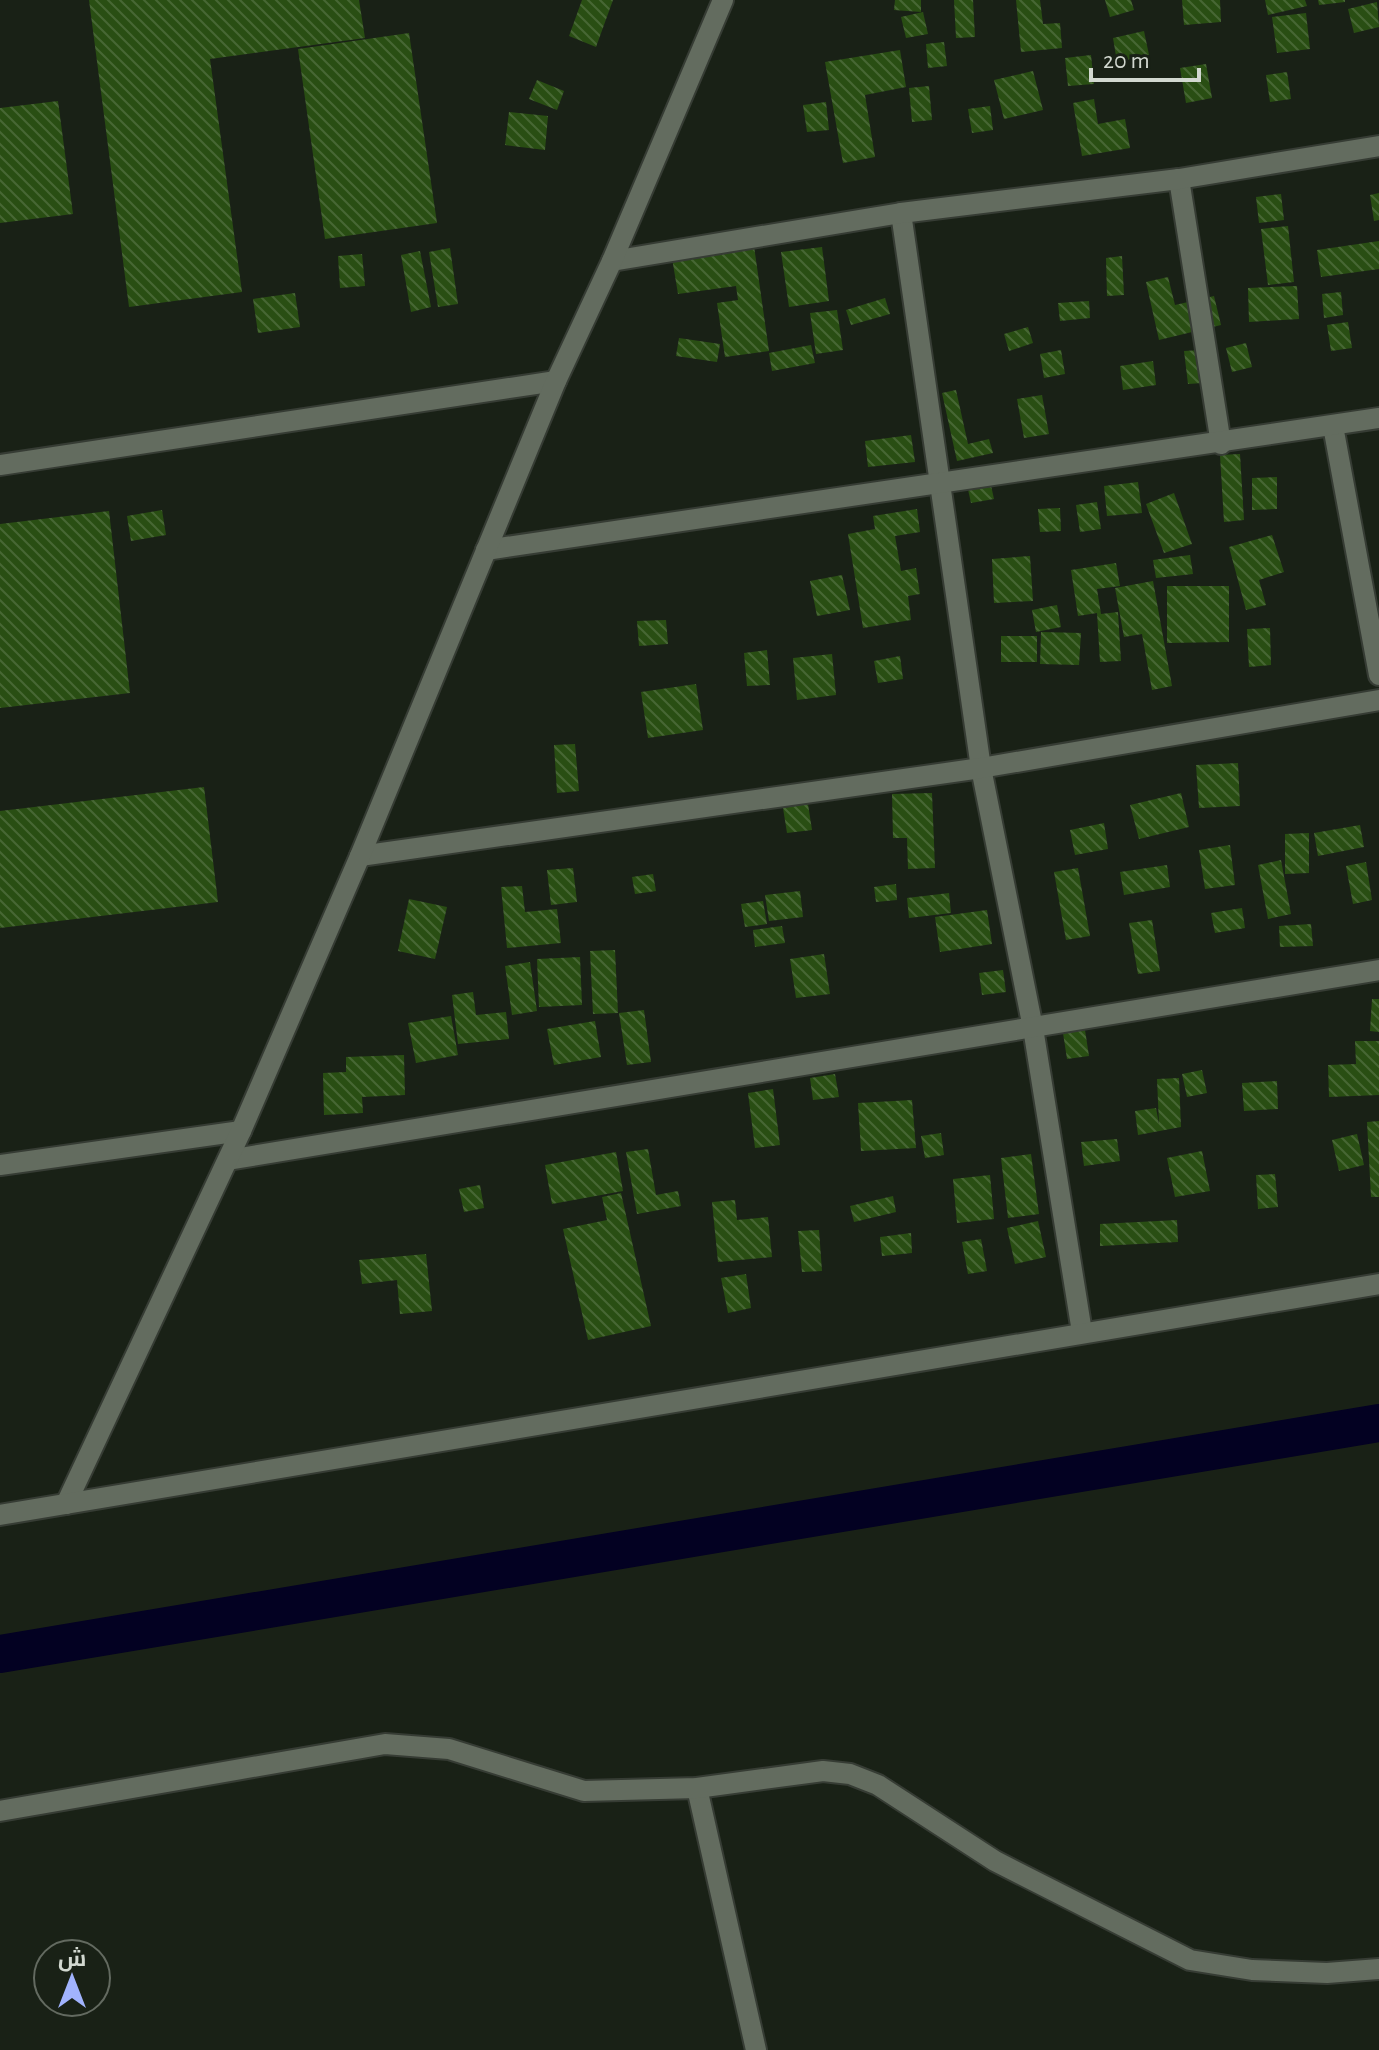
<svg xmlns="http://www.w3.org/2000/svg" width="1379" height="2050" viewBox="0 0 1379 2050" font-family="'Alegreya Sans',Cairo,sans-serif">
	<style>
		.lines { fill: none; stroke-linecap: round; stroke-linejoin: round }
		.canal { stroke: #030122; stroke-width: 38 }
		.building { fill: url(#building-back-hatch) }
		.minor-casing { stroke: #363c34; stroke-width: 24 }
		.tertiary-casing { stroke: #363c34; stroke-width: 24 }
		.minor { stroke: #636c5f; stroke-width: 20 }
		.tertiary { stroke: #636c5f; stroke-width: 20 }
	</style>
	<defs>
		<pattern id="building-back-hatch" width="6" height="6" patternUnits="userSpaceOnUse" patternTransform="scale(2)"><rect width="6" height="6" fill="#294e13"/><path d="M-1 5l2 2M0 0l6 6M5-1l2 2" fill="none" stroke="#476734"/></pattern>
	</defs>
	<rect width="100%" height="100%" fill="#192116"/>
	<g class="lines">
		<path class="canal" d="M0 1654 1379 1423"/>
	</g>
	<g class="building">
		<path d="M89 0H359L365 38 210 59 242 292 129 307Z"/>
		<path d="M582 0H613L596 47 569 36Z"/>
		<path d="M895 0H921V12L894 10Z"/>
		<path d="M954 0H973L975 37 956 38Z"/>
		<path d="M1016 0H1040L1043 24 1060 23 1062 48 1021 52Z"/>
		<path d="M1105 0H1131L1134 10 1110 17Z"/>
		<path d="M1182 0H1220L1221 22 1184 25Z"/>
		<path d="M1265 0H1305L1307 6 1268 15Z"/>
		<path d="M1318 0H1345V2L1319 5Z"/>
		<path d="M1377 2 1379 27 1354 33 1348 9Z"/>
		<path d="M923 12 928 34 906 38 901 17Z"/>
		<path d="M1306 13 1310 49 1277 53 1272 17Z"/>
		<path d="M1144 31 1149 55 1117 62 1113 38Z"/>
		<path d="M409 33 437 223 325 239 298 49Z"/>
		<path d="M944 42 947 66 928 68 926 44Z"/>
		<path d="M900 50 906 87 865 95 875 157 843 163 825 62Z"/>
		<path d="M1091 55 1094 84 1068 86 1065 58Z"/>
		<path d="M1206 64 1212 98 1186 103 1180 68Z"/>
		<path d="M1033 71 1043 110 1004 119 994 80Z"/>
		<path d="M1287 72 1291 99 1270 102 1266 75Z"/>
		<path d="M537 80 564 91 557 110 529 99Z"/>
		<path d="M929 86 932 120 912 122 909 88Z"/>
		<path d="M1094 99 1098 124 1125 119 1130 148 1082 156 1073 103Z"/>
		<path d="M58 101 73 214 0 223V108Z"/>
		<path d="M826 102 829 130 807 132 803 105Z"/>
		<path d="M990 106 993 130 972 133 968 109Z"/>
		<path d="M509 112 548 116 545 150 505 145Z"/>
		<path d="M1379 193V220L1374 221 1370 195Z"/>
		<path d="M1281 194 1284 220 1259 223 1256 197Z"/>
		<path d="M1288 226 1294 282 1268 285 1261 229Z"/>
		<path d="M1379 241V269L1321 277 1317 250Z"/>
		<path d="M754 246 769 351 725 357 717 303 738 300 736 286 678 294 672 258Z"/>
		<path d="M822 247 829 301 789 307 781 252Z"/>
		<path d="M450 248 458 304 438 307 429 252Z"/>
		<path d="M420 251 431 307 411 312 401 255Z"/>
		<path d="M362 254 365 286 340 288 338 256Z"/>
		<path d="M1122 256 1124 295 1107 296 1106 258Z"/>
		<path d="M1168 277 1175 305 1214 296 1221 325 1159 340 1146 282Z"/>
		<path d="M1297 286 1299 319 1249 322 1248 288Z"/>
		<path d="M1341 292 1343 315 1324 318 1322 294Z"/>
		<path d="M295 293 300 327 258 333 253 299Z"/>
		<path d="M885 298 890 314 851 325 846 310Z"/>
		<path d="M1089 301 1090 318 1060 321 1058 303Z"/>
		<path d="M837 310 843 350 816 354 810 313Z"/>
		<path d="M1348 322 1352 348 1331 351 1327 325Z"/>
		<path d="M1028 327 1033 343 1009 351 1004 334Z"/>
		<path d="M679 338 720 344 717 362 676 356Z"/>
		<path d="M1246 343 1252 367 1232 372 1226 348Z"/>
		<path d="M811 345 815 363 772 371 769 353Z"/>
		<path d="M1061 350 1065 374 1044 378 1040 354Z"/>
		<path d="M1200 350 1203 383 1188 384 1184 351Z"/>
		<path d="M1153 361 1156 385 1123 390 1120 366Z"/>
		<path d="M956 390 968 444 989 439 993 453 957 461 942 393Z"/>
		<path d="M1042 395 1049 434 1024 438 1017 399Z"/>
		<path d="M911 435 915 462 868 467 865 441Z"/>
		<path d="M1240 454 1244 520 1224 522 1220 455Z"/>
		<path d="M1277 477V509L1252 510V478Z"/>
		<path d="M990 481 994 499 971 503 967 485Z"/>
		<path d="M1138 482 1142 513 1107 516 1104 486Z"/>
		<path d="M1174 493 1192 544 1164 553 1146 504Z"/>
		<path d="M1097 502 1101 529 1080 532 1076 505Z"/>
		<path d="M1060 508 1061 531 1040 532 1038 509Z"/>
		<path d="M917 509 920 532 895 536 901 571 916 568 920 594 908 596 911 620 863 628 848 534 875 529 873 516Z"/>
		<path d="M162 510 166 535 131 541 127 516Z"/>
		<path d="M109 511 130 693 0 708V524Z"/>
		<path d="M1272 535 1284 572 1259 580 1266 605 1246 610 1229 547Z"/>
		<path d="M1190 555 1193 574 1156 578 1153 560Z"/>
		<path d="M1030 556 1033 601 994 603 992 559Z"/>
		<path d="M1116 563 1120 586 1097 589 1101 614 1118 612 1121 661 1100 662 1097 613 1078 616 1071 570Z"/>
		<path d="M842 575 850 610 817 616 810 581Z"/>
		<path d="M1153 581 1172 686 1152 690 1142 634 1124 637 1115 588Z"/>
		<path d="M1167 586H1229V642L1167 643Z"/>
		<path d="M1057 605 1061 627 1036 632 1032 610Z"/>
		<path d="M666 620 668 644 639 646 637 621Z"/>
		<path d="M1270 628 1271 665 1249 667 1247 629Z"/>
		<path d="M1041 632 1081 633 1079 665 1040 664Z"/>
		<rect x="1001" y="636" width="36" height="26"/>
		<path d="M767 650 770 685 747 686 744 653Z"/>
		<path d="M832 654 836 695 797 700 793 658Z"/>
		<path d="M900 656 903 679 878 683 874 661Z"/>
		<path d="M696 684 703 730 648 738 641 692Z"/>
		<path d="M575 744 579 791 557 793 554 745Z"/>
		<path d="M1238 763 1240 806 1199 808 1196 765Z"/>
		<path d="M204 787 218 902 0 928V811Z"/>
		<path d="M932 793 935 868 908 869 907 838H893L892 794Z"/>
		<path d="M1181 793 1189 827 1139 839 1130 805Z"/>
		<path d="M808 804 812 830 787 833 783 808Z"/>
		<path d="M1104 823 1108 849 1075 855 1070 830Z"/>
		<path d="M1360 825 1364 847 1318 856 1314 833Z"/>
		<path d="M1309 833V873L1285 874V834Z"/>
		<path d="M1230 845 1235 885 1205 889 1199 850Z"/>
		<path d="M1281 860 1291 914 1268 919 1258 865Z"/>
		<path d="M1366 862 1372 900 1353 904 1346 866Z"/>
		<path d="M1167 865 1170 887 1124 895 1120 872Z"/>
		<path d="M573 868 577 902 551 905 547 870Z"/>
		<path d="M1078 868 1090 936 1066 940 1054 872Z"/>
		<path d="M653 874 656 891 635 894 632 877Z"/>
		<path d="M896 884 897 900 876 902 874 887Z"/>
		<path d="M522 886 525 912 557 909 561 943 507 948 501 887Z"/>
		<path d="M800 891 803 917 769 921 765 895Z"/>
		<path d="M949 893 951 913 909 918 907 898Z"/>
		<path d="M409 899 447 907 435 959 398 951Z"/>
		<path d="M763 901 767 924 745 927 741 904Z"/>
		<path d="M1242 908 1245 928 1215 933 1211 913Z"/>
		<path d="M987 910 992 944 940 952 935 917Z"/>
		<path d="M1152 920 1160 971 1138 974 1129 923Z"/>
		<path d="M1311 924 1313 946 1280 947 1279 926Z"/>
		<path d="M782 926 785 943 755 947 753 930Z"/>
		<path d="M615 950 618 1013 593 1014 590 951Z"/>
		<path d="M824 954 830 994 796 998 790 959Z"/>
		<path d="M580 957 582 1005 539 1007 537 959Z"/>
		<path d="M530 962 537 1011 512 1015 505 966Z"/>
		<path d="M1003 970 1006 992 982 995 979 973Z"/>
		<path d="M473 992 476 1015 506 1012 509 1039 458 1044 452 995Z"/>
		<path d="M1372 999H1379V1032L1370 1031Z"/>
		<path d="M644 1010 651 1062 627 1065 619 1013Z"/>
		<path d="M451 1016 458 1055 416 1063 408 1023Z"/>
		<path d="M595 1021 601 1057 554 1065 547 1029Z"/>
		<path d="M1085 1030 1089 1056 1067 1059 1063 1033Z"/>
		<path d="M1355 1041H1379V1095L1329 1097 1328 1065 1356 1064Z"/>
		<path d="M404 1055 405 1095 362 1097 363 1113 324 1115 323 1073 346 1072V1057Z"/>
		<path d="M1202 1070 1207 1093 1187 1097 1182 1074Z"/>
		<path d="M835 1074 839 1097 813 1100 810 1078Z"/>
		<path d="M1179 1078 1181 1127 1138 1135 1135 1111 1156 1108 1159 1124 1157 1079Z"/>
		<path d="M1277 1081 1278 1109 1244 1111 1242 1083Z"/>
		<path d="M773 1089 780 1145 755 1148 748 1093Z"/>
		<path d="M912 1100 916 1148 861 1151 858 1103Z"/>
		<path d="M1379 1121V1197H1371L1367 1122Z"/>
		<path d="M941 1133 944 1155 925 1158 921 1136Z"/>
		<path d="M1357 1134 1364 1165 1339 1171 1332 1140Z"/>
		<path d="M1117 1139 1120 1161 1084 1166 1081 1142Z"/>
		<path d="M648 1149 656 1195 678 1191 681 1206 637 1214 626 1152Z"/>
		<path d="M1202 1151 1210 1191 1175 1197 1167 1158Z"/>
		<path d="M616 1152 623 1191 552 1204 545 1165Z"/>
		<path d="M1031 1154 1039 1214 1008 1218 1001 1158Z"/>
		<path d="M1275 1174 1278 1207 1258 1209 1256 1175Z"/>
		<path d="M990 1175 994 1219 957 1223 953 1179Z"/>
		<path d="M480 1185 484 1208 464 1212 459 1189Z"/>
		<path d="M621 1193 651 1326 588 1340 563 1229 607 1220 602 1197Z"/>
		<path d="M893 1196 896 1212 854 1222 850 1206Z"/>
		<path d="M735 1200 737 1220 768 1217 772 1257 718 1262 712 1202Z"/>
		<path d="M1177 1220 1178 1242 1100 1246V1224Z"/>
		<path d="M1038 1221 1046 1257 1015 1264 1007 1228Z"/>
		<path d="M819 1230 822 1271 802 1272 798 1231Z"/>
		<path d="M911 1233 912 1253 882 1256 880 1237Z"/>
		<path d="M981 1239 987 1271 968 1274 962 1242Z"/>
		<path d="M426 1254 432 1311 400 1314 397 1280 362 1284 359 1260Z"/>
		<path d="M746 1274 751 1308 728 1313 721 1278Z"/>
	</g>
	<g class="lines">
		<g class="minor-casing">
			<g id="minor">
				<path d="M1179 179 1221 444"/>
				<path d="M901 213 981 768 1033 1028 1082 1332"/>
				<path d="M612 261 901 213 1179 179 1379 146"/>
				<path d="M1333 426 1379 675"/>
				<path d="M0 465 556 381"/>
				<path d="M486 550 1379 418"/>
				<path d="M360 856 981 768 1379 700"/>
				<path d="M228 1160 1379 970"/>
				<path d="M0 1165 241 1131"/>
				<path d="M66 1504 241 1131 360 856 556 381 612 261 723 0"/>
				<path d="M697 1788 756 2050"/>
				<path d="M0 1811 385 1744 449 1749 584 1791 697 1788 823 1771 850 1774 878 1785 995 1861 1190 1960 1252 1970 1327 1973 1379 1969"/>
			</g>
		</g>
		<g class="tertiary-casing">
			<path id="tertiary" d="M0 1515 1379 1284"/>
		</g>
		<use href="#minor" class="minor"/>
		<use href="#tertiary" class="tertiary"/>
	</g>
	<g transform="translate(72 1978)"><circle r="38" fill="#192116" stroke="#636a60" stroke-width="2"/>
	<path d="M0-6L14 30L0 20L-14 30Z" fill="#a1b3fd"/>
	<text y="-12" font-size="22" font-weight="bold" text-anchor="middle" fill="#d2d8d0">ش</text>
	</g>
	<path d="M1091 68v12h108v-12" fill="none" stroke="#d2d8d0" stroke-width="4"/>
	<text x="1103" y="68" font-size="24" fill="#d2d8d0" stroke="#192116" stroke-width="6" paint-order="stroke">20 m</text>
</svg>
